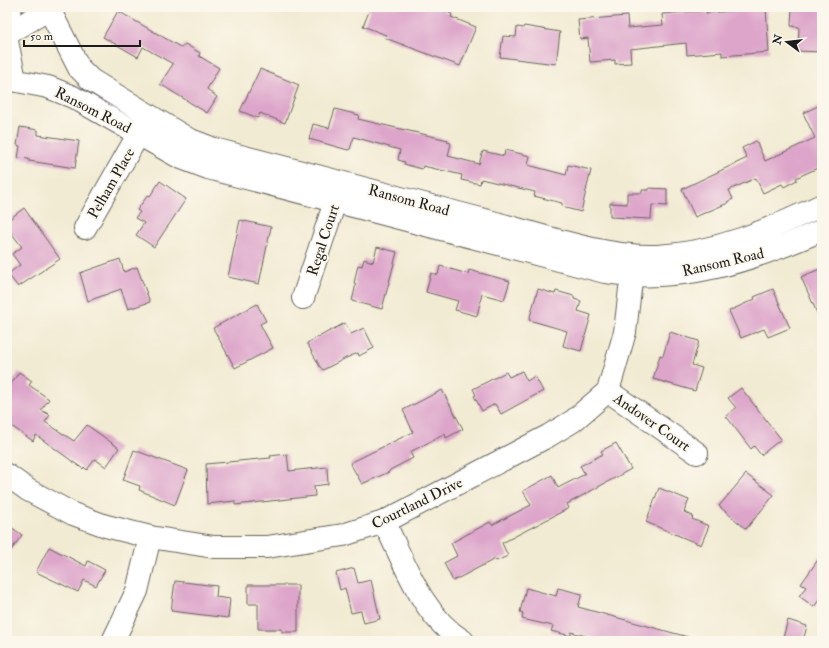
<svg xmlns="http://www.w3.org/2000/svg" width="829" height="648" viewBox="0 0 829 648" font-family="'IM FELL Double Pica',serif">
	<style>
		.building { fill: #dda5ca }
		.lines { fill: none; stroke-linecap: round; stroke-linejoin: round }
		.minor-casing { stroke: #67645c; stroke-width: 24 }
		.minor { stroke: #fff; stroke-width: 22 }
		.labels { text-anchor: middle; stroke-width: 4; stroke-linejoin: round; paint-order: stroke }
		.street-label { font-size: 15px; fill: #1c1c1c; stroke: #fbf7ec }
	</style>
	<rect width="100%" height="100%" fill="#fbf7ec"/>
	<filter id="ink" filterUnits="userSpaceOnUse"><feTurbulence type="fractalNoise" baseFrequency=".025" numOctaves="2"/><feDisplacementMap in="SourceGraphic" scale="8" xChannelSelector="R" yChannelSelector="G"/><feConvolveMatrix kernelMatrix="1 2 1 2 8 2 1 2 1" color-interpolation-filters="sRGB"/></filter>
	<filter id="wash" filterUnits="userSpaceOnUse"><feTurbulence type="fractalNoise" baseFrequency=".012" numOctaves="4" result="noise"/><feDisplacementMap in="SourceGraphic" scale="16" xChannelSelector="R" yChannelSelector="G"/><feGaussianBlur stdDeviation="0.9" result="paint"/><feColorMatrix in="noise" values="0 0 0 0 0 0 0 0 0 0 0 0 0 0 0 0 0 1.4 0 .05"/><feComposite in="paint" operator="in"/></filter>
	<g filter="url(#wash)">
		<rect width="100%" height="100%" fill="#f2ebd3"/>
		<g id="blocks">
			<g class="building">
				<path d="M371 7H435L452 14 451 17 476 27 460 66 385 38 386 35 363 26Z"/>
				<path d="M792 7 822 9V52L798 51 799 27 791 26Z"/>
				<path d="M766 8 769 52 722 56V52L687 55 686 43 630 49 631 63 615 64V60L590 62 588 38 580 39 578 20 627 16 628 28 663 25 662 14 706 10V13Z"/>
				<path d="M118 11 182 48 185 44 200 53 199 56 219 68 207 89 217 97 207 113 160 84 173 64 143 47 138 57 103 37Z"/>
				<path d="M524 26 560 32 556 64 500 57 503 36 516 37 517 27 523 28Z"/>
				<path d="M260 69 299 85 285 123 260 113 258 118 240 111Z"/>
				<path d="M818 106 822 115V166L796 178 797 180 784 187 782 184 763 193 756 178 729 190 733 199 727 202 728 203 695 217 682 189 747 158 742 148 756 141 765 161 815 138 803 113Z"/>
				<path d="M335 109 359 115 358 119 448 140 447 142 451 143 448 156 479 164 483 151 504 156 505 150 530 156 528 165 566 175 568 165 591 170 581 212 562 207V203L534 196 535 192 481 179 480 184 461 180 462 175 423 166 422 169 404 164 405 162 398 160 400 150 354 137 350 149 348 150 309 139 313 124 329 128Z"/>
				<path d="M20 127 38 130V135L79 141 75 168 29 161V159L18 158 20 146 17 145Z"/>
				<path d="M160 181 186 199 154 247 136 235 144 223 135 218 140 212 137 210 148 195 150 196Z"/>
				<path d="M649 188 667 189V206L652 205 651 219 610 217V203L627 204V193H642V190H649Z"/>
				<path d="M24 208 60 259 18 287 8 274 20 265 12 254 22 247 7 227V221Z"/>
				<path d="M240 220 271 227 259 284 228 277Z"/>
				<path d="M377 247 397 252 382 309 352 301 356 284 354 283 358 265 362 266 364 259 373 262Z"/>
				<path d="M120 259 124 272 137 267 150 302 128 309 121 289 88 301 80 273Z"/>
				<path d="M440 266 468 274 469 270 510 281 504 300 482 294 477 316 455 310 458 301 426 292 431 273 438 275Z"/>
				<path d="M822 268V324L801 277Z"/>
				<path d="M538 289 555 294 556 291 574 296V299L581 301 578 311 591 315 581 351 563 346 567 331 529 320Z"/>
				<path d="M773 289 790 328 768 337 764 329 741 338 729 311 755 299 754 297Z"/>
				<path d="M257 304 266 321 260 324 273 348 235 368 213 328Z"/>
				<path d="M345 323 351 334 364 328 374 348 359 356 358 353 346 358 323 370 320 367 307 343Z"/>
				<path d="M670 332 699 341 692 365 702 368 695 391 653 379 660 355 663 356Z"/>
				<path d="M522 371 527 381 535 376 543 391 501 414 495 404 482 411 474 396 476 395 473 389 506 372 509 377Z"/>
				<path d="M19 372 32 381 29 385 49 399 41 410 50 415 45 422 74 441 87 425 119 448 106 467 95 459 87 470 84 467 83 469 36 435 33 441 7 423V390Z"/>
				<path d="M741 388 781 439 761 455 754 446 751 449 726 416 736 408 728 398Z"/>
				<path d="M442 390 463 429 446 438 445 434 410 452 413 458 390 470 389 472 362 484 350 463 413 432 403 410Z"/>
				<path d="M616 443 631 469 567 504 569 508 502 543 508 556 496 561 495 559 453 581 444 563 457 556 451 543 490 522 492 525 531 505 523 491 552 475 558 488 585 474 580 466 603 454 601 451Z"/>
				<path d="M134 450 188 470 175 505 139 490 140 486 123 480Z"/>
				<path d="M287 454 289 471 327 467 328 484 314 486 315 496 235 505V501L207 504 206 464 271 458 270 456Z"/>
				<path d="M746 474 774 495 746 529 719 506Z"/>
				<path d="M659 488 689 500 684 512 693 516 692 519 709 526 701 545 646 522Z"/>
				<path d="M7 524 22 535 7 556Z"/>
				<path d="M49 547 86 566 88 561 105 570 96 586 84 580 78 592 36 572Z"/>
				<path d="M822 554V596L814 607 799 596 806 587 801 584Z"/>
				<path d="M354 568 358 583 371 580 380 619 364 623 361 611 351 613 345 588 340 590 336 573Z"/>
				<path d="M175 581 217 586 216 597 230 599 228 618 171 611Z"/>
				<path d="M248 585H298V632H282V629H258V604H248Z"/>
				<path d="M526 588 556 596 558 588 582 594 578 607 688 637V641H604L571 632V636L551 631 553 626 522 619 523 613 520 612Z"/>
				<path d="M788 620 807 626 803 641H782Z"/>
			</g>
		</g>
	</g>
	<g filter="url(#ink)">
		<use href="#blocks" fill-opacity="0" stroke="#67645c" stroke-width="1"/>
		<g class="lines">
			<g class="minor-casing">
				<g id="minor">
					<path d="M48 7 79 68 91 80 188 139 214 149C308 173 402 198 496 223 544 236 608 258 657 256 716 253 769 230 822 205"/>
					<path d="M7 9 11 7"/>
					<path d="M7 34 53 7"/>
					<path d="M7 41 15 80"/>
					<path d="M7 79 48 87 73 97 179 157 208 168 605 272C681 285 753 260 822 230"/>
					<path d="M85 228 146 121"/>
					<path d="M303 298 340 187"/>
					<path d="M608 391 697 453"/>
					<path d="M7 475 28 490 73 514 106 526 150 537 214 547H267L343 535 384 522 548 436 573 421 608 391 625 332 633 263"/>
					<path d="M384 522C405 563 422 616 463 641"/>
					<path d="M113 641 137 591 150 537"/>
				</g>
			</g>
			<use href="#minor" class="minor"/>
		</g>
	</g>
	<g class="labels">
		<g class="street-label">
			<text transform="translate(93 110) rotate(27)" y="5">Ransom Road</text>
			<text transform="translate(111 183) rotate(-60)" y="5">Pelham Place</text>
			<text transform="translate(409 200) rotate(15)" y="5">Ransom Road</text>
			<text transform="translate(323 240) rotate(-72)" y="5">Regal Court</text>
			<text transform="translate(723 262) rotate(-13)" y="5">Ransom Road</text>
			<text transform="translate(652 422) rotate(35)" y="5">Andover Court</text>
			<text transform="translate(417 503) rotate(-26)" y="5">Courtland Drive</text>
		</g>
	</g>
	<rect width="829" height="648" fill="none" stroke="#fbf7ec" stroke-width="24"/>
	<g transform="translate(787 42) rotate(285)" stroke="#fbf7ec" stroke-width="3" paint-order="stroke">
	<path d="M0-3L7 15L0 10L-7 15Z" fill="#1c1c1c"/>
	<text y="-6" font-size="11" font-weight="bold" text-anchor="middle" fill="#1c1c1c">N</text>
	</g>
	<path d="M24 40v6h116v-6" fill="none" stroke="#1c1c1c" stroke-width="2"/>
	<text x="30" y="40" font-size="12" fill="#1c1c1c" stroke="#fbf7ec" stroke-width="3" paint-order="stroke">50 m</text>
</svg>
